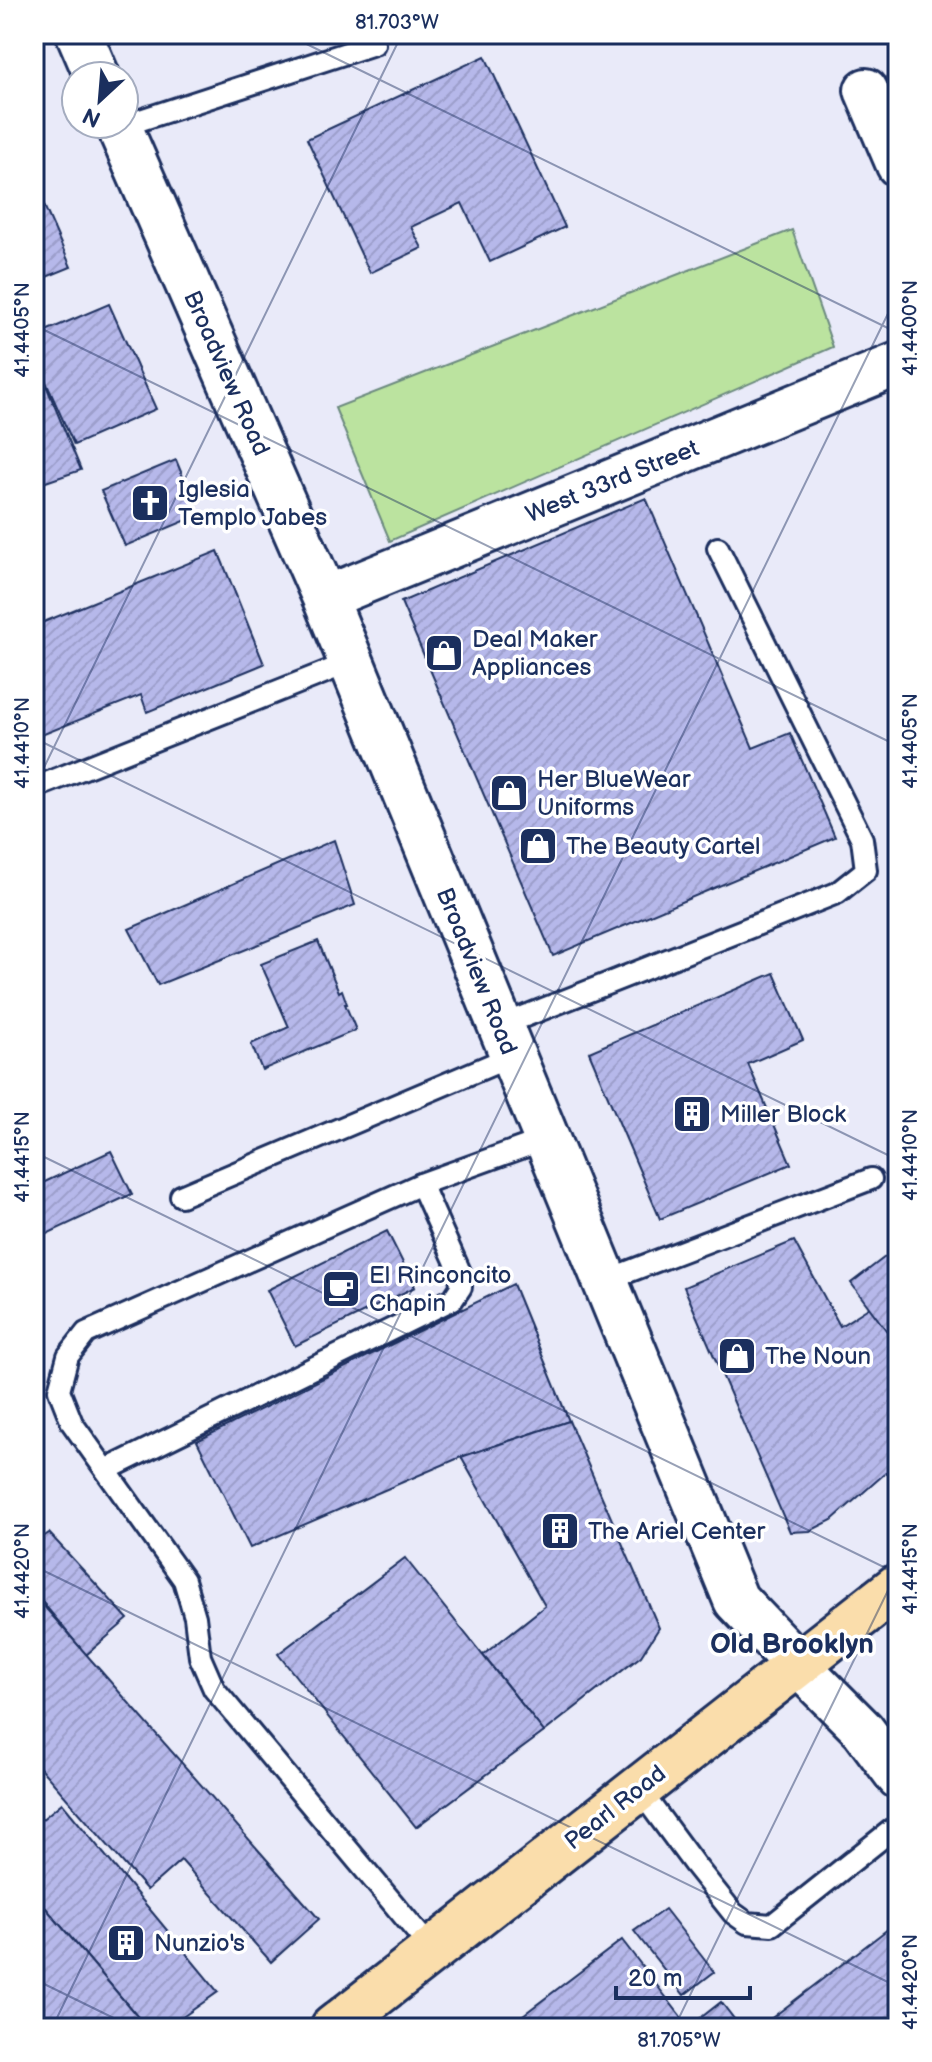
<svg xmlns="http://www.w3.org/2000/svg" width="932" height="2062" viewBox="0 0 932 2062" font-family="'Balsamiq Sans',sans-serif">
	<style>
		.garden { fill: #bbe39f; stroke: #6b897e; stroke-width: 2 }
		.building { fill: url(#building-hatch); stroke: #1b2f5e; stroke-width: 2 }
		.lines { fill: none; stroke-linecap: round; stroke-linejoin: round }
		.service-casing { stroke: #1b2f5e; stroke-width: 26 }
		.minor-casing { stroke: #1b2f5e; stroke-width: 48 }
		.secondary-casing { stroke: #1b2f5e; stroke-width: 50 }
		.primary-casing { stroke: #1b2f5e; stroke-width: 50 }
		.service { stroke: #fff; stroke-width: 20 }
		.minor { stroke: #fff; stroke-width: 42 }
		.secondary { stroke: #fff; stroke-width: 44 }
		.primary { stroke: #faddab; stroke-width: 44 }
		.ticks { fill: none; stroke: #1b2f5e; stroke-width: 2; stroke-opacity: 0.45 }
		.labels { text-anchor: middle; stroke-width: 7; stroke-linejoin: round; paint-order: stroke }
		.street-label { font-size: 24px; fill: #1b2f5e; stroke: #fff }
		.poi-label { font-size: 24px; fill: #1b2f5e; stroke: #fff; text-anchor: start }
		.quarter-label { font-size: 28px; font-weight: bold; fill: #1b2f5e; stroke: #fff }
		.neatline { fill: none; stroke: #1b2f5e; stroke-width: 3 }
		.ticks-label { font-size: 20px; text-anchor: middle; fill: #1b2f5e }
	</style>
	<defs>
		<pattern id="building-hatch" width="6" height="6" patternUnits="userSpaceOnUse" patternTransform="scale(2)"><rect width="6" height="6" fill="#b6b8ea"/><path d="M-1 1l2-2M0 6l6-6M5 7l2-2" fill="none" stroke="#9c9ecb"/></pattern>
	</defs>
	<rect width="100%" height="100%" fill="#e9eaf9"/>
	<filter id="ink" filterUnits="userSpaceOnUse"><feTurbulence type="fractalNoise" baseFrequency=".0125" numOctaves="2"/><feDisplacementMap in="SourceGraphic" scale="16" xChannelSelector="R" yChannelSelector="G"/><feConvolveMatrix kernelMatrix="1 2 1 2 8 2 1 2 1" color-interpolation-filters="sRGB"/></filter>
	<g filter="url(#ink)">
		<path class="garden" d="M792 230 833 347 390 541 335 408Z"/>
		<g class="building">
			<path d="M485 56 565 227 490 262 462 203 411 227 422 248 370 273 307 139Z"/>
			<path d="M39 194 71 267 34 282V197Z"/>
			<path d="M109 304 156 409 74 445 34 355V336Z"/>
			<path d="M34 356 81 470 34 486Z"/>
			<path d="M176 460 199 515 125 546 101 491Z"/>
			<path d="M646 498 753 748 790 733 835 837 553 956 401 602Z"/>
			<path d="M218 551 264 664 147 712 141 695 34 738V626Z"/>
			<path d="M334 840 355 905 158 985 129 929Z"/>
			<path d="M318 941 339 992 342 990 347 1004H345L356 1030 262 1070 251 1044 289 1027 261 964Z"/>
			<path d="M774 973 803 1040 748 1064 791 1164 660 1219 589 1052Z"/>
			<path d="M111 1151 132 1194 34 1240V1187Z"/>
			<path d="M387 1231 415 1287 295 1346 267 1290Z"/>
			<path d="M794 1241 840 1326 870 1307 898 1346V1462L832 1520 810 1531 790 1532 684 1287Z"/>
			<path d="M898 1247V1346L851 1283Z"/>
			<path d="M513 1284 569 1421 461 1457 250 1548 197 1441Z"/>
			<path d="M569 1421 659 1628 641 1656 544 1732 483 1655 545 1606 461 1457Z"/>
			<path d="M49 1533 128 1619 86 1655 34 1592V1543Z"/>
			<path d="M405 1558 544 1732 416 1827 278 1654Z"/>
			<path d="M34 1595 319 1919 271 1962 181 1860 147 1890 34 1761Z"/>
			<path d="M62 1803 218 1992 167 2028H147L34 1894V1826Z"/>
			<path d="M34 1894 147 2028H34Z"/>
			<path d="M665 1909 714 1972 684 1995 634 1931Z"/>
			<path d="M898 1921V2028L760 2027 897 1922Z"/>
			<path d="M622 1940 689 2027 721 2002 741 2028H506Z"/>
		</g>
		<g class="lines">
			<g class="service-casing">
				<g id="service">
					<path d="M119 127 374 44"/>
					<path d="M34 788 351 662"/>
					<path d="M500 1026 837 893 866 870 862 839 718 548"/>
					<path d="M181 1196 512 1056"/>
					<path d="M604 1281 871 1179"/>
					<path d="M106 1470 453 1299 461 1287 460 1272 421 1184"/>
					<path d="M638 1788 694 1864 733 1913 747 1923 772 1925 898 1825"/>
					<path d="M433 1951 214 1689 200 1657 195 1617 184 1580 72 1423 59 1390 68 1356 86 1333 421 1184 546 1139"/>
				</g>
			</g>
			<g class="minor-casing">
				<g id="minor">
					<path d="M866 90 898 165"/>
					<path d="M325 598 898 364"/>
					<path d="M797 1664 863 1730 898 1777"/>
				</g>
			</g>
			<g class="secondary-casing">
				<g id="secondary">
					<path d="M79 34 97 76"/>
					<path d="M118 124 325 598 736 1600 797 1664"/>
				</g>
			</g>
			<g class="primary-casing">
				<path id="primary" d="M333 2028 898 1586"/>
			</g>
			<use href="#service" class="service"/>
			<use href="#minor" class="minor"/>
			<use href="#secondary" class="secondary"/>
			<use href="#primary" class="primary"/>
		</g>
	</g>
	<path class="ticks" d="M286 34 898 333M34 325 898 746M34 738 898 1160M34 788 402 34M34 1152 898 1574M34 1566 898 1987M34 1979 134 2028M52 2028 898 293M674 2028 898 1570"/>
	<defs>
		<g id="church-square" transform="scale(2)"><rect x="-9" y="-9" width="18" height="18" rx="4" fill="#1b2f5e" stroke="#fff"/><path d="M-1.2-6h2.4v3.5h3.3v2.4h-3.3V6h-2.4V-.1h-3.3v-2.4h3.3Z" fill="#fff"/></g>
		<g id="shop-square" transform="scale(2)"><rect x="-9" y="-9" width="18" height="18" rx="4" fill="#1b2f5e" stroke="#fff"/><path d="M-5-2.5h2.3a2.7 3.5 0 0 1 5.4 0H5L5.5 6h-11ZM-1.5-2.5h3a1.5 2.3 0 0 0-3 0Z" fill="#fff"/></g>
		<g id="building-square" transform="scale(2)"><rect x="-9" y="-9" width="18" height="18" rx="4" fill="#1b2f5e" stroke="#fff"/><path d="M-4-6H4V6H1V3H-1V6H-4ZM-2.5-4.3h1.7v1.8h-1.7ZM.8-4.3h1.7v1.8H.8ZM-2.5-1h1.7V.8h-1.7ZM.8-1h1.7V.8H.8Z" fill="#fff"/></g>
		<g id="cafe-square" transform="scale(2)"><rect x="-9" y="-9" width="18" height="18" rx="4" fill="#1b2f5e" stroke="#fff"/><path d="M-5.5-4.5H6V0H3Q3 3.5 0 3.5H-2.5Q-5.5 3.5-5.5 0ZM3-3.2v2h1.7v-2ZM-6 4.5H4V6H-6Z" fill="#fff"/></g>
	</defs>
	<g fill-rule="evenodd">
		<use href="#church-square" x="150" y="503"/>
		<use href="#shop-square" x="444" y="653"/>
		<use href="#shop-square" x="509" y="793"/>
		<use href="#shop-square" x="538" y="846"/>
		<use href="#building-square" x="692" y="1114"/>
		<use href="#cafe-square" x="341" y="1289"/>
		<use href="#shop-square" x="737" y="1356"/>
		<use href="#building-square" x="560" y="1531"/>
		<use href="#building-square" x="126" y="1943"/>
	</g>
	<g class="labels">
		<g class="street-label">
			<text transform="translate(227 373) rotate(66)" y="8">Broadview Road</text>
			<text transform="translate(612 481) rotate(-22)" y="8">West 33rd Street</text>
			<text transform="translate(477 971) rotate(68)" y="8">Broadview Road</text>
			<text transform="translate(615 1807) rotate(-38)" y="8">Pearl Road</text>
		</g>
		<g class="poi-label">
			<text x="178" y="497">Iglesia<tspan x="178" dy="28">Templo Jabes</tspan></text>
			<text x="472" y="647">Deal Maker<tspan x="472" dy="28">Appliances</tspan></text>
			<text x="537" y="787">Her BlueWear<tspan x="537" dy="28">Uniforms</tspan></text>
			<text x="566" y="854">The Beauty Cartel</text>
			<text x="720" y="1122">Miller Block</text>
			<text x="369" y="1283">El Rinconcito<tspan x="369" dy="28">Chapin</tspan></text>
			<text x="765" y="1364">The Noun</text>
			<text x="588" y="1539">The Ariel Center</text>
			<text x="154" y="1951">Nunzio's</text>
		</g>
		<g class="quarter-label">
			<text x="792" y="1653">Old Brooklyn</text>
		</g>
	</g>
	<rect width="932" height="2062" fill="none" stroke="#fff" stroke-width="88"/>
	<g transform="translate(100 100) rotate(206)"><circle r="38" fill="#ffffff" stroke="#a4acbf" stroke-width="2"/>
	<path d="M0-6L14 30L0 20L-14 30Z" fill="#1b2f5e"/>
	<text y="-12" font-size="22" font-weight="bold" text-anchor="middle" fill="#1b2f5e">N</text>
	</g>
	<path d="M616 1986v12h134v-12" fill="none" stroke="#1b2f5e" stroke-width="4"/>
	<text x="628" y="1986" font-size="24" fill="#1b2f5e" stroke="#ffffff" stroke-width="6" paint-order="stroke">20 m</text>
	<rect x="44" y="44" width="844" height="1974" class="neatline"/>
	<g class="ticks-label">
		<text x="397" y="29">81.703°W</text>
		<text transform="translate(910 328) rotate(-90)" y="7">41.4400°N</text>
		<text transform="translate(22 330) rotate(-90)" y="7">41.4405°N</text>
		<text transform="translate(910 741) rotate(-90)" y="7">41.4405°N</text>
		<text transform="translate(22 743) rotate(-90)" y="7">41.4410°N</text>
		<text transform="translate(910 1155) rotate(-90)" y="7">41.4410°N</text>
		<text transform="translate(22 1157) rotate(-90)" y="7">41.4415°N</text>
		<text transform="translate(910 1569) rotate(-90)" y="7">41.4415°N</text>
		<text transform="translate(22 1571) rotate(-90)" y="7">41.4420°N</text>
		<text transform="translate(910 1982) rotate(-90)" y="7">41.4420°N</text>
		<text x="679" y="2047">81.705°W</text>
	</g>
</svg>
